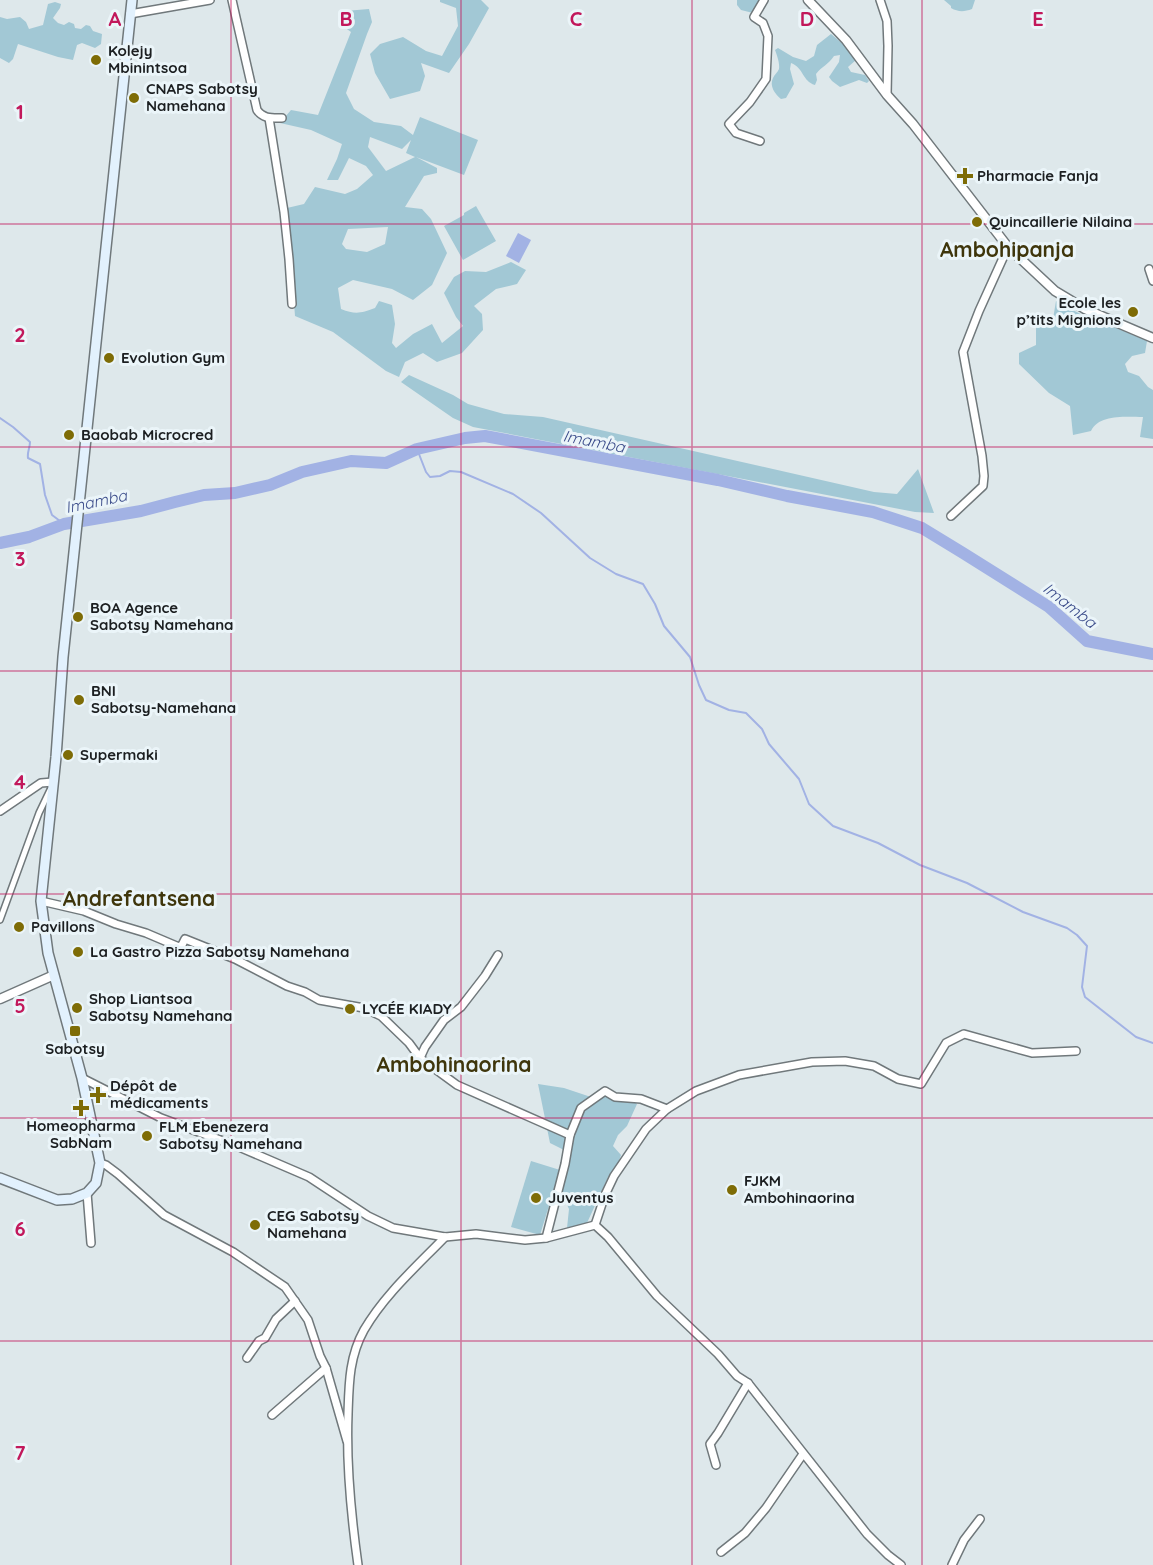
<svg xmlns="http://www.w3.org/2000/svg" width="1153" height="1565" viewBox="0 0 1153 1565" font-family="Quicksand,sans-serif">
	<style>
		.green { fill: #a2c8d5; fill-rule: evenodd }
		.water { fill: #a2b2e4 }
		.lines { fill: none; stroke-linecap: round; stroke-linejoin: round }
		.stream { stroke: #a2b2e4; stroke-width: 2 }
		.river { stroke: #a2b2e4; stroke-width: 12 }
		.pedestrian-casing { stroke: #70787b; stroke-width: 8 }
		.minor-casing { stroke: #70787b; stroke-width: 10 }
		.tertiary-casing { stroke: #70787b; stroke-width: 11 }
		.secondary-casing { stroke: #70787b; stroke-width: 12 }
		.pedestrian { stroke: #fff; stroke-width: 5 }
		.minor { stroke: #fff; stroke-width: 7 }
		.tertiary { stroke: #fff; stroke-width: 8 }
		.secondary { stroke: #e2f1fd; stroke-width: 9 }
		.grid { fill: none; stroke: #c2185b; stroke-width: 1.5; stroke-opacity: 0.55 }
		.poi-dot { fill: #7e6c06; stroke: #ebf5f9; stroke-width: 2 }
		.labels { text-anchor: middle; stroke-width: 6; stroke-linejoin: round; paint-order: stroke }
		.poi-label { font-size: 15px; font-weight: bold; fill: #1c1f21; stroke: #ebf5f9; text-anchor: start }
		.water-label { font-size: 16px; font-style: italic; fill: #3b4c8a; stroke: #ebf5f9 }
		.district-label { font-size: 21px; font-weight: bold; fill: #3f360c; stroke: #ebf5f9 }
		.grid-label { font-size: 20px; text-anchor: middle; font-weight: bold; fill: #c2185b; stroke: #ebf5f9; stroke-width: 6; stroke-linejoin: round; paint-order: stroke }
	</style>
	<rect width="100%" height="100%" fill="#dee8eb"/>
	<g class="green">
		<path d="M440 0H481L489 8 469 44 449 73 421 63 425 76 420 91 390 99 375 73 370 54 380 44 403 37 426 51 442 56 458 26 456 8 440 2Z"/>
		<path d="M737 0H760L753 13 741 10 737 5Z"/>
		<path d="M944 0H975L972 9C964 12 958 12 951 8V6Z"/>
		<path d="M55 2 61 4 60 8 53 18 58 23 64 25 69 22 74 24 75 28 81 29 86 25 90 26 93 31 102 34 101 44 95 48 82 43 77 45 73 60 58 57 18 44 13 59 9 63 0 58V17L7 19 20 17 26 22 29 29 43 25 48 4Z"/>
		<path d="M369 9 372 22 367 34 346 93 354 109 374 122 401 126 413 135 420 117 478 140 464 175 416 157 437 168V173L424 176 405 207 422 209 431 219 447 253 432 285 413 300 392 289 353 280 338 288 341 309C356 315 361 313 375 308L379 301 392 305 395 324 392 343 396 348 413 334 432 324 442 343 463 326 456 317 444 293 454 277 465 271 486 272 511 262 526 270 517 284 496 289 474 306 482 314 483 330 462 353 437 362 423 353 405 362 399 377 386 371 333 332 295 316 287 208 304 204 315 187 345 194 357 189 373 175 366 166 349 158 338 180H327L337 159 342 144 311 130 280 123 291 110 318 115 351 32 340 24V18L345 11ZM370 137 402 149 411 140 406 153 415 157 386 171 368 147ZM388 227 385 244 367 252 346 249 342 244 348 229Z"/>
		<path d="M831 34 856 55V60L848 67 851 72 865 75 869 81 867 83 859 80 840 87 832 81 829 77 839 62 840 55 834 56C828 65 822 66 816 74L817 80 815 85C802 81 804 68 791 63L790 69 794 84 786 98 781 99C775 94 769 86 773 78 774 75 778 72 779 69 780 64 777 55 775 50L778 48 793 57 806 61 814 56 817 45Z"/>
		<path d="M476 206 496 241 463 260 444 226 464 215V213Z"/>
		<path d="M1056 301 1086 317H1090L1147 341 1145 353 1132 356 1125 364 1128 372 1139 376 1148 387 1153 390V439L1140 437 1143 417C1126 417 1099 414 1091 431L1073 435 1070 406 1049 393 1019 364V353L1036 345V321L1052 325Z"/>
		<path d="M409 375 453 395 468 404 504 414 543 417 874 492 897 494 918 469 934 513 915 512 473 427 453 418 401 382Z"/>
		<path d="M538 1084 564 1088 591 1097 605 1096 613 1099 633 1100 637 1104 627 1126 618 1135 613 1146 621 1155 619 1161 608 1177 587 1223 567 1228 569 1209 562 1194 568 1152 550 1143Z"/>
		<path d="M531 1161 560 1170 540 1235 511 1227Z"/>
	</g>
	<path class="water" d="M518 233 531 240 519 263 506 256Z"/>
	<g class="lines">
		<g class="stream">
			<path d="M0 418 13 427 30 442C30 448 27 452 28 458L40 464 45 495 52 515 64 524"/>
			<path d="M417 449 426 472 430 477 440 476 450 471 461 472 513 494 541 513 590 558 616 574 643 584 655 604 664 626 690 657 699 685 706 700 729 710 746 713 762 729 769 744 799 779 809 804 833 826 878 843 920 865 967 883 1023 912 1067 928 1077 935 1087 946 1082 987 1085 997 1136 1037 1153 1043"/>
		</g>
		<path class="river" d="M0 543 29 537 64 524 141 511 175 502 204 495 235 493 270 485 302 472 351 461 386 463 417 449 465 438 485 436 718 480 787 496 873 512 922 528 963 553 1049 607 1087 641 1153 654"/>
		<g class="pedestrian-casing">
			<path id="pedestrian" d="M0 920 39 813 50 790"/>
		</g>
		<g class="minor-casing">
			<g id="minor">
				<path d="M232 0 257 110C263 119 272 118 282 118"/>
				<path d="M880 0 887 21 888 46 887 95"/>
				<path d="M130 14 210 0"/>
				<path d="M269 118 284 212 289 259 292 304"/>
				<path d="M760 141 736 133 729 124 750 102 766 79 768 36 763 23 754 17 764 0"/>
				<path d="M1149 269 1153 281"/>
				<path d="M951 516 983 486 984 476 982 456 963 352 979 311 1008 247"/>
				<path d="M0 811 41 783 53 782"/>
				<path d="M41 901 84 911 116 924 146 933 179 947 182 945 185 939 235 959 287 986 305 992 319 1000 364 1008 381 1016 409 1043 420 1058 457 1085 570 1135"/>
				<path d="M420 1058 425 1047 444 1020 461 1007 485 976 498 955"/>
				<path d="M82 1078 161 1118 239 1147 309 1177 368 1216 393 1228 445 1237 476 1234 525 1240 546 1238 595 1225 608 1237 657 1296 718 1354 737 1376 748 1383 867 1534 888 1555 901 1565"/>
				<path d="M100 1163 106 1165 118 1174 164 1215 233 1252 285 1287 308 1320 320 1356 326 1368 347 1441"/>
				<path d="M87 1193 91 1243"/>
				<path d="M595 1225 605 1195 614 1176 646 1129 667 1109 696 1091 739 1075 812 1062 845 1061 874 1066 898 1079 921 1084 946 1043 964 1034 1032 1053 1076 1051"/>
				<path d="M546 1238 565 1164 570 1135 581 1108 605 1091 615 1097 641 1099 667 1109"/>
				<path d="M247 1358 259 1341 265 1338 276 1319 295 1301"/>
				<path d="M272 1415 326 1368"/>
				<path d="M716 1465 710 1444 718 1433 748 1383"/>
				<path d="M721 1552 745 1533 766 1508 803 1454"/>
				<path d="M358 1565C351 1515 346 1465 348 1414 349 1384 349 1357 364 1330 385 1294 417 1266 445 1237"/>
				<path d="M952 1565 964 1540 980 1519"/>
			</g>
		</g>
		<g class="tertiary-casing">
			<g id="tertiary">
				<path d="M808 0 846 40 887 95 913 124 1008 247 1055 291 1085 309 1153 338"/>
				<path d="M0 999 54 975"/>
			</g>
		</g>
		<g class="secondary-casing">
			<path id="secondary" d="M0 1178 57 1200 72 1199 87 1193 96 1183 100 1163 82 1078 48 953 41 901 56 757 63 657 132 0"/>
		</g>
		<use href="#pedestrian" class="pedestrian"/>
		<use href="#minor" class="minor"/>
		<use href="#tertiary" class="tertiary"/>
		<use href="#secondary" class="secondary"/>
	</g>
	<path class="grid" d="M231 0V1565M461 0V1565M692 0V1565M922 0V1565M0 224H1153M0 447H1153M0 671H1153M0 894H1153M0 1118H1153M0 1341H1153"/>
	<g class="poi-dot">
		<circle cx="96" cy="60" r="6"/>
		<circle cx="134" cy="98" r="6"/>
		<path d="M962 167h6v6h6v6h-6v6h-6v-6h-6v-6h6z"/>
		<circle cx="977" cy="222" r="6"/>
		<circle cx="1133" cy="312" r="6"/>
		<circle cx="109" cy="358" r="6"/>
		<circle cx="69" cy="435" r="6"/>
		<circle cx="78" cy="617" r="6"/>
		<circle cx="79" cy="700" r="6"/>
		<circle cx="68" cy="755" r="6"/>
		<circle cx="19" cy="927" r="6"/>
		<circle cx="78" cy="952" r="6"/>
		<circle cx="77" cy="1008" r="6"/>
		<circle cx="350" cy="1009" r="6"/>
		<rect x="69" y="1025" width="12" height="12" rx="3"/>
		<path d="M95 1086h6v6h6v6h-6v6h-6v-6h-6v-6h6z"/>
		<path d="M78 1099h6v6h6v6h-6v6h-6v-6h-6v-6h6z"/>
		<circle cx="147" cy="1136" r="6"/>
		<circle cx="732" cy="1190" r="6"/>
		<circle cx="536" cy="1198" r="6"/>
		<circle cx="255" cy="1225" r="6"/>
	</g>
	<g class="labels">
		<g class="poi-label">
			<text x="108" y="56">Kolejy<tspan x="108" dy="17">Mbinintsoa</tspan></text>
			<text x="146" y="94">CNAPS Sabotsy<tspan x="146" dy="17">Namehana</tspan></text>
			<text x="977" y="181">Pharmacie Fanja</text>
			<text x="989" y="227">Quincaillerie Nilaina</text>
			<text x="1121" y="308" text-anchor="end">Ecole les<tspan x="1121" dy="17">p’tits Mignions</tspan></text>
			<text x="121" y="363">Evolution Gym</text>
			<text x="81" y="440">Baobab Microcred</text>
			<text x="90" y="613">BOA Agence<tspan x="90" dy="17">Sabotsy Namehana</tspan></text>
			<text x="91" y="696">BNI<tspan x="91" dy="17">Sabotsy-Namehana</tspan></text>
			<text x="80" y="760">Supermaki</text>
			<text x="31" y="932">Pavillons</text>
			<text x="90" y="957">La Gastro Pizza Sabotsy Namehana</text>
			<text x="89" y="1004">Shop Liantsoa<tspan x="89" dy="17">Sabotsy Namehana</tspan></text>
			<text x="362" y="1014">LYCÉE KIADY</text>
			<text x="75" y="1054" text-anchor="middle">Sabotsy</text>
			<text x="110" y="1091">Dépôt de<tspan x="110" dy="17">médicaments</tspan></text>
			<text x="81" y="1131" text-anchor="middle">Homeopharma<tspan x="81" dy="17">SabNam</tspan></text>
			<text x="159" y="1132">FLM Ebenezera<tspan x="159" dy="17">Sabotsy Namehana</tspan></text>
			<text x="744" y="1186">FJKM<tspan x="744" dy="17">Ambohinaorina</tspan></text>
			<text x="548" y="1203">Juventus</text>
			<text x="267" y="1221">CEG Sabotsy<tspan x="267" dy="17">Namehana</tspan></text>
		</g>
		<g class="water-label">
			<text transform="translate(594 441) rotate(11)" y="6">Imamba</text>
			<text transform="translate(96 501) rotate(-12)" y="6">Imamba</text>
			<text transform="translate(1070 605) rotate(38)" y="6">Imamba</text>
		</g>
		<g class="district-label">
			<text x="1007" y="257">Ambohipanja</text>
			<text x="139" y="906">Andrefantsena</text>
			<text x="454" y="1072">Ambohinaorina</text>
		</g>
	</g>
	<g class="grid-label">
		<text x="115" y="26">A</text>
		<text x="346" y="26">B</text>
		<text x="576" y="26">C</text>
		<text x="807" y="26">D</text>
		<text x="1038" y="26">E</text>
		<text x="20" y="119">1</text>
		<text x="20" y="342">2</text>
		<text x="20" y="566">3</text>
		<text x="20" y="789">4</text>
		<text x="20" y="1013">5</text>
		<text x="20" y="1236">6</text>
		<text x="20" y="1460">7</text>
	</g>
</svg>
